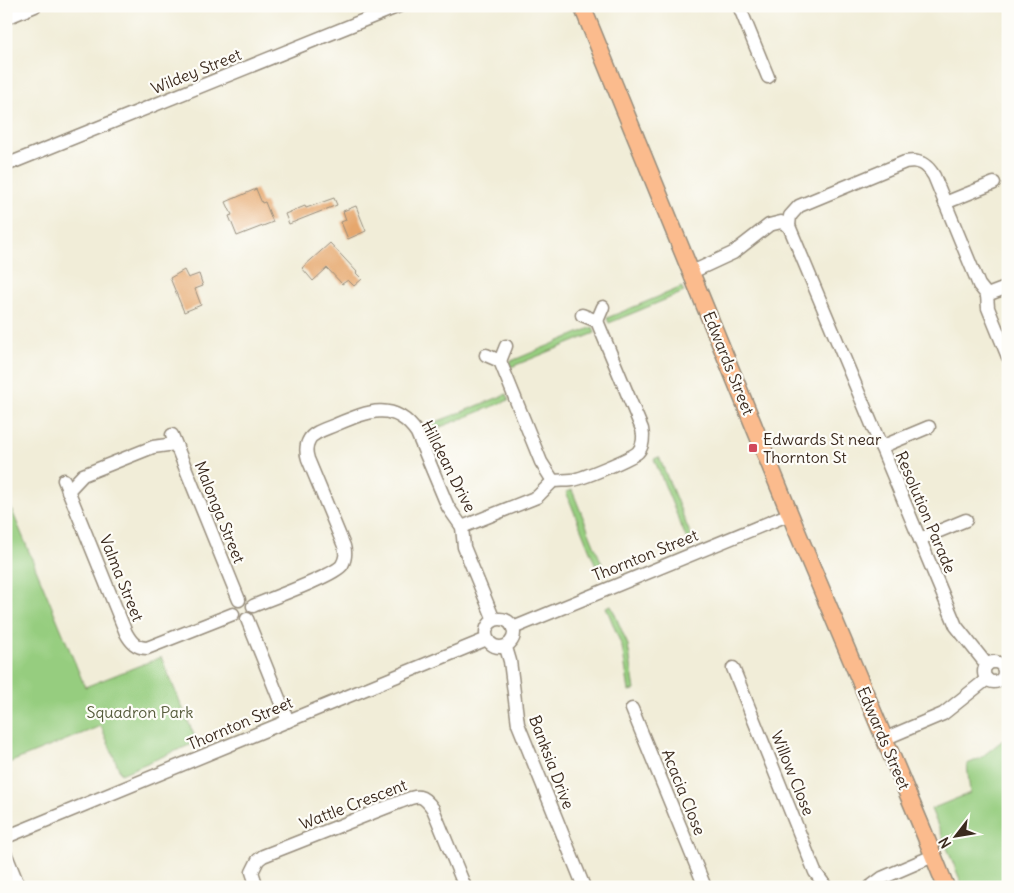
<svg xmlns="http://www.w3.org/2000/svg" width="1014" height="893" viewBox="0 0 1014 893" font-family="Delius,sans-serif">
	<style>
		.green { fill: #96cd7f; stroke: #687c4e }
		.building { fill: #e6a76d }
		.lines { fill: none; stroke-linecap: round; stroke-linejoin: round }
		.minor-casing { stroke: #968c7b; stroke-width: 15 }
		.major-casing { stroke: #968c7b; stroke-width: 19 }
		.minor { stroke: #fff; stroke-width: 12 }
		.major { stroke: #fbbb8d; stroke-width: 16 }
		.poi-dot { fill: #d1495b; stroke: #fdfcf7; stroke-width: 2 }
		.labels { text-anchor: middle; stroke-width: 4.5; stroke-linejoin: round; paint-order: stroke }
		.street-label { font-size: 16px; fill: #3b2a1e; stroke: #fdfcf7 }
		.poi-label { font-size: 16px; fill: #3b2a1e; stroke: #fdfcf7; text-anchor: start }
		.park-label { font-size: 16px; fill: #565b3b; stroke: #fdfcf7 }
	</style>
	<rect width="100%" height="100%" fill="#fdfcf7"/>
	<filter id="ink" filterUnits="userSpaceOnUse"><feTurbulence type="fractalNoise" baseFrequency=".02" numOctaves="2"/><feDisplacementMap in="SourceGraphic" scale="10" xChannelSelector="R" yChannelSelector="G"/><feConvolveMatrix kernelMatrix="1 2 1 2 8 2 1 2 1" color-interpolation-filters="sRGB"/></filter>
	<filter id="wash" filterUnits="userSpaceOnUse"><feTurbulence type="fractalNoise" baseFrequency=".0096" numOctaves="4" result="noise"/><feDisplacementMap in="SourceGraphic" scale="20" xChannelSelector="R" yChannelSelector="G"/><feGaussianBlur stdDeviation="1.12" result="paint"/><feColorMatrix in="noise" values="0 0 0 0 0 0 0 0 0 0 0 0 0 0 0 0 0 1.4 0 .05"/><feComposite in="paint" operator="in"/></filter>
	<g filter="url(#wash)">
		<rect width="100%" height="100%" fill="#f1edd8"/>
		<g class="green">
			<path d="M682 287 684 292 609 323 607 318Z"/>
			<path d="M593 327 595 333 511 367 509 362Z"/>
			<path d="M507 394 509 400 428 432 426 426Z"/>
			<path d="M659 457 692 538 687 540 654 459Z"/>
			<path d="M572 490 606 574 600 576 566 492Z"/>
			<path d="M6 496 85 687 161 657 197 742 121 774 101 726 6 764Z"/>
			<path d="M611 605 628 645 635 690 629 691 622 647 606 607Z"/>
			<path d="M1008 736V887H963L931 809 970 793 967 764 979 759Z"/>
		</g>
		<g id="blocks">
			<g class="building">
				<path d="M256 189 262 203 265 202 273 222 237 236 229 216 232 215 226 202Z"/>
				<path d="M334 198 337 205 289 224 285 214 305 206 306 208Z"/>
				<path d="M356 206 366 231 348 239 341 222 346 220 343 211Z"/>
				<path d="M330 243 357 272 356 273 362 279 354 286 348 280 342 284 327 268 313 281 302 268Z"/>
				<path d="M184 270 188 278 199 274 203 286 195 289 201 305 184 312 170 278Z"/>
			</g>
		</g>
	</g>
	<g filter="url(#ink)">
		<use href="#blocks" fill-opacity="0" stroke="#968c7b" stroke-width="1"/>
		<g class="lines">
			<g class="minor-casing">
				<g id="minor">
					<path d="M739 6 768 77"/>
					<path d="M6 18 35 6"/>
					<path d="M6 165 399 6"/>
					<path d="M945 203 994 183"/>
					<path d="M789 226 956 626 987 665"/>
					<path d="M692 272 733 253 769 225 781 222 789 226 790 216 799 206 905 162C919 159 927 164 934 176L979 285 987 295 988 308 1008 357"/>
					<path d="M987 295 1008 287"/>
					<path d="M582 315 597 321 603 307"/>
					<path d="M486 355 500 361 506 346"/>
					<path d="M500 361 541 462 553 481"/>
					<path d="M172 435 239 600"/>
					<path d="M881 447 929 427"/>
					<path d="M64 480 126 633C131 642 136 648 147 648L233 614"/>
					<path d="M553 481C559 480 566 481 572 480 582 479 632 458 638 452 643 446 644 437 642 429L597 321"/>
					<path d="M68 491 83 475 153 447 175 444"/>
					<path d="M462 527 537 497 553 481"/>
					<path d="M920 539 966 520"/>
					<path d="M253 606C269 599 334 576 342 565 346 558 346 553 344 546L308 459C306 453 305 447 309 440 313 432 326 429 335 425 366 412 394 399 417 433L448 507 462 527 464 547 494 620"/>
					<circle cx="500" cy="633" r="14"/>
					<path d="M247 619 288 721"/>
					<path d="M513 628 790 514"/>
					<path d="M504 647 507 651 510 661 518 724 584 887"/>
					<circle cx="994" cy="672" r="10"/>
					<path d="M733 668 815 872 826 887"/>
					<path d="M632 709 705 887"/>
					<path d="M884 739 943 714 987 679"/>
					<path d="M6 837 487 639"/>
					<path d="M6 855 19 887"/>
					<path d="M257 887 252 872 258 860 263 856 400 802C418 795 422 793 433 809L465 887"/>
					<path d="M870 887 882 878 933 856"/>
				</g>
			</g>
			<g class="major-casing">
				<path id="major" d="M582 6 796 529 920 823 946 887"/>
			</g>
			<use href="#minor" class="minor"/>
			<use href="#major" class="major"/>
		</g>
	</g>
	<rect class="poi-dot" x="748" y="443" width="10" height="10" rx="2.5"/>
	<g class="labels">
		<g class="street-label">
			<text transform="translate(196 71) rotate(-22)" y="6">Wildey Street</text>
			<text transform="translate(729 363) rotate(68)" y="6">Edwards Street</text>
			<text transform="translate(449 466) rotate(63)" y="6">Hilldean Drive</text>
			<text transform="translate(220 512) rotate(68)" y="6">Malonga Street</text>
			<text transform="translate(926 512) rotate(67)" y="6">Resolution Parade</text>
			<text transform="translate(645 555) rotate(-22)" y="6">Thornton Street</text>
			<text transform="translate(122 578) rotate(68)" y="6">Valma Street</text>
			<text transform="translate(240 723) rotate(-23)" y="6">Thornton Street</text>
			<text transform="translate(884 738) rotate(67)" y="6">Edwards Street</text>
			<text transform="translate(552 762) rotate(69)" y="6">Banksia Drive</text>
			<text transform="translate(793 773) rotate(68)" y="6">Willow Close</text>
			<text transform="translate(684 792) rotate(68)" y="6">Acacia Close</text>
			<text transform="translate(353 804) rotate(-21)" y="6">Wattle Crescent</text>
		</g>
		<g class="poi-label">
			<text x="763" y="445">Edwards St near<tspan x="763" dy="18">Thornton St</tspan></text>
		</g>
		<g class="park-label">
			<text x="140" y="718">Squadron Park</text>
		</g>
	</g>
	<rect width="1014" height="893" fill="none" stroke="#fdfcf7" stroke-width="25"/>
	<g transform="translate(956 836) rotate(239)" stroke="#fdfcf7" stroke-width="4" paint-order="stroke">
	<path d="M0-4L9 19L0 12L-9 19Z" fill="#3b2a1e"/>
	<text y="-8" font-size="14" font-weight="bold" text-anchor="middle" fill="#3b2a1e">N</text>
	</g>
</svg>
